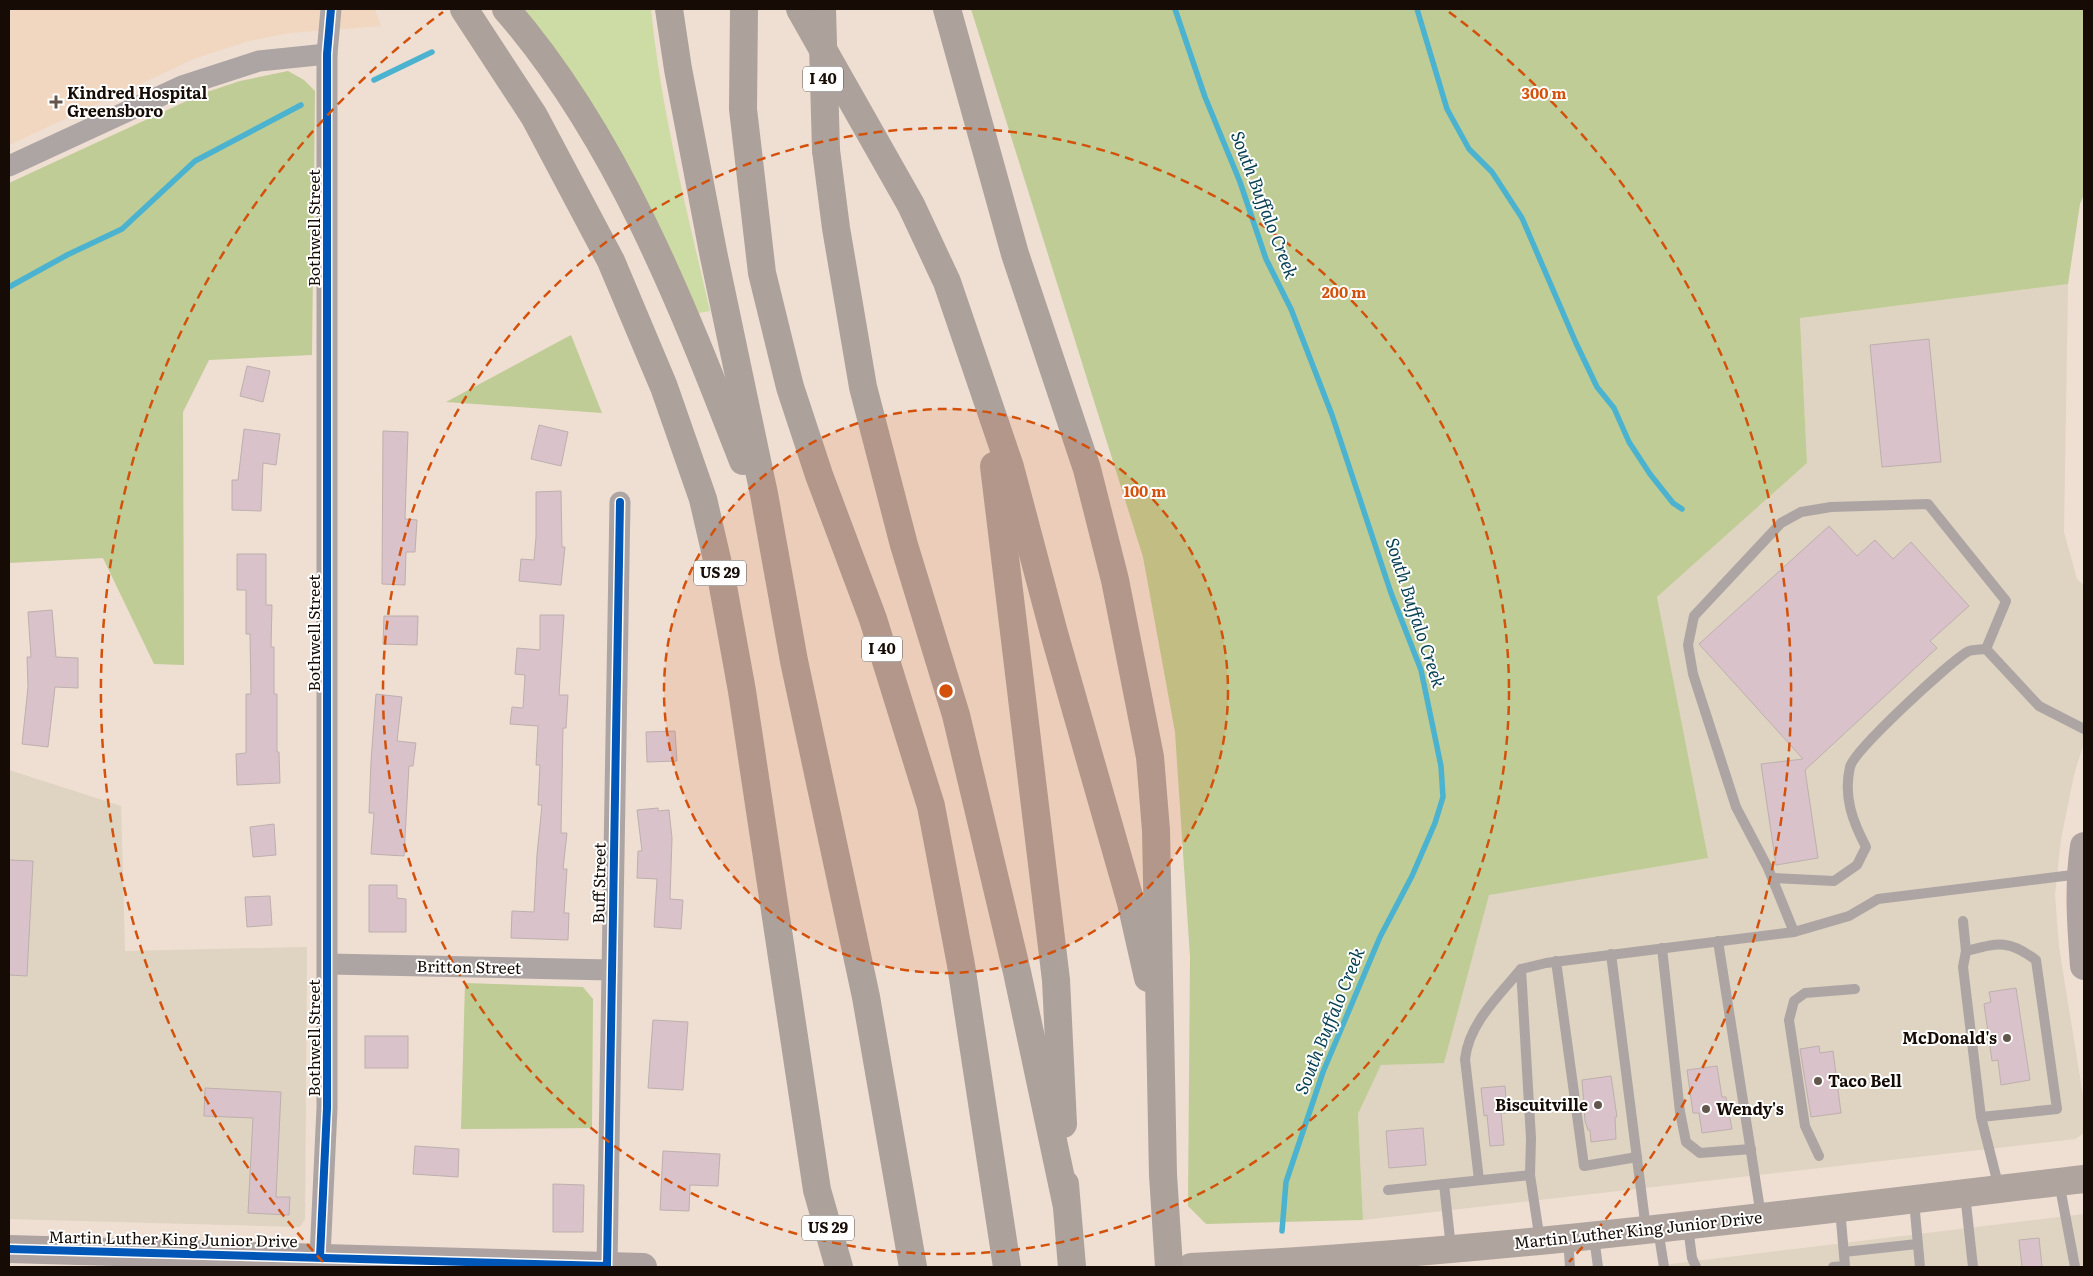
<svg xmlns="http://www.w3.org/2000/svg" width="2093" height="1276" viewBox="0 0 2093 1276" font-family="Literata,serif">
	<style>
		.commercial { fill: #dfd3c2 }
		.built { fill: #f1d6c0 }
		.green { fill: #cddca4 }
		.forest { fill: #bfcc95 }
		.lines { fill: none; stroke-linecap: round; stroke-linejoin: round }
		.stream { stroke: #4bb3cf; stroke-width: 5.5 }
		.building { fill: #d9c2c9; stroke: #bcb0ae }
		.service { stroke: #ada5a4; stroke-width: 10 }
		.minor { stroke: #ada5a4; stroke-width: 21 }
		.secondary { stroke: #aea3a1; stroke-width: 28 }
		.trunk { stroke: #b0a49f; stroke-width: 28 }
		.motorway { stroke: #ada19c; stroke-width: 28 }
		.motorway-bridge { stroke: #ada19c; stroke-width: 28 }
		.cycleway-casing { stroke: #fff; stroke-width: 11 }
		.cycleway { stroke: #0057b8; stroke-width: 8 }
		.ring { fill: none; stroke: #d3510b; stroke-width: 2.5; stroke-dasharray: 9 6 }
		.poi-dot { fill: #62564d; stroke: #fff; stroke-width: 2 }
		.labels { text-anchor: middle; stroke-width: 4; stroke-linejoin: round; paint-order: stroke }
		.shield { fill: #fff; stroke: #5c5550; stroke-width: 1 }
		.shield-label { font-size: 15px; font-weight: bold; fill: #160c05 }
		.poi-label { font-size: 16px; font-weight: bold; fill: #160c05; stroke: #fff; text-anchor: start }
		.street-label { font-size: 16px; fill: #160c05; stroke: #fff }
		.water-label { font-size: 18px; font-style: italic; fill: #073f52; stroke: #fff }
		.centre { fill: #d3510b; stroke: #fff; stroke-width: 2.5 }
		.ring-label { font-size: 15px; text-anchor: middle; font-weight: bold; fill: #d3510b; stroke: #fff; stroke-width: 4; stroke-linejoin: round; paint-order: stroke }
	</style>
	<rect width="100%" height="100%" fill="#efded2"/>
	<g class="commercial">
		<path d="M2068 284 2064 532 2077 579 2084 586V742L2074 775 2061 839 2055 895 2059 947 2084 1102V1133L2075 1139 1363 1220 1358 1114 1381 1065 1444 1062 1489 894 1707 858 1657 597 1807 463 1800 318Z"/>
		<path d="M9 770 121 806 125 951 307 947 305 1219 300 1227 9 1219Z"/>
		<path d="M2084 1214V1267H1646Z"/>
	</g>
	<path class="built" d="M9 9H375L381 26 289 33 249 41 196 58 9 145Z"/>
	<path class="green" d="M524 9H651C661 111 687 211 710 311L699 313 659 227 554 50Z"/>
	<g class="forest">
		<path d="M971 9H2084V194L2080 204 2068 284 1800 318 1807 463 1657 597 1708 858 1489 895 1444 1063 1381 1065 1358 1114 1363 1220 1206 1224 1188 1206 1190 957 1175 732 1143 557Z"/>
		<path d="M288 71 304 80 315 91 312 355 209 360 183 412 184 665 154 664 103 558 9 563V183L204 93 240 81Z"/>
		<path d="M571 335 602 413 446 402Z"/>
		<path d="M465 983 583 987 593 999 592 1128 461 1129Z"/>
	</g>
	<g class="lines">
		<g class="stream">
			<path d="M1175 9 1205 97 1240 182 1266 259 1291 309 1332 415 1391 593 1421 670 1441 766 1443 797 1435 823 1412 876 1380 937 1323 1072 1286 1182 1282 1231"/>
			<path d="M1417 9 1447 109 1469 149 1492 172 1522 218 1576 343 1597 387 1614 408 1629 442 1650 474 1673 503 1682 509"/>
			<path d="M374 80 432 52"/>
			<path d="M9 287 67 255 122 229 195 161 301 105"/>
		</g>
	</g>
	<g class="building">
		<path d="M1929 339 1941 462 1882 467 1870 345Z"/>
		<path d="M247 366 270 371 263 402 240 396Z"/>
		<path d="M539 425 568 432 561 466 531 459Z"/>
		<path d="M244 429 280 434 276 465 263 463 261 511 232 510V480H238Z"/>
		<path d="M383 431 408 432 405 519 417 520 415 552H406L405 585 382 584Z"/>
		<path d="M561 491 562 547H565L561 585 519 581 521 559 534 560 536 537V492Z"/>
		<path d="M1829 526 1857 556 1875 540 1893 559 1911 542 1969 606 1930 641 1937 648 1805 770 1818 858 1776 865 1761 764 1803 759 1699 644Z"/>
		<path d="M237 554H266V605H272L271 647H274V694H277V752H279L280 783 237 785 236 754 246 753V694H251L250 634H246V590H237Z"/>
		<path d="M52 610 56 657 78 658V688L55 687 48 747 22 744 28 687 27 657H31L28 612Z"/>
		<path d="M540 615H564L559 695H568L566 728H563L561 833H567L563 869H567L564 913H569L568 940 511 938 512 911 534 912 537 855 542 805H538L540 765H536L538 726 510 724 512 707 523 708 525 675 515 674 517 648 540 650Z"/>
		<path d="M384 616H418L417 645 383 644Z"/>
		<path d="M376 694 402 697 397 741 416 743 413 766H409L404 856 371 854 374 813H369L371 761Z"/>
		<path d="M675 731 677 761 647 762 646 732Z"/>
		<path d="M658 808V811L669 810 672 838 670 899 683 900 681 929 654 927 657 879 637 878 638 851H642L637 810Z"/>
		<path d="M274 824 276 855 253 857 250 827Z"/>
		<path d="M9 860 33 861 27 976 9 975Z"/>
		<path d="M369 885H397V898L406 899V932H369Z"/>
		<path d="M270 896 272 925 247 927 245 897Z"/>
		<path d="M2016 988 2030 1080 2001 1085 1998 1060 1992 1061 1984 1004 1991 1002 1989 992Z"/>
		<path d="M653 1020 688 1022 683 1090 648 1088Z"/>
		<rect x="365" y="1036" width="43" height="32"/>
		<path d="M1819 1046 1820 1053 1833 1051 1841 1113 1811 1117 1800 1049Z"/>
		<path d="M1717 1066 1722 1097H1726L1732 1129 1702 1133 1699 1113H1693L1687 1070Z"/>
		<path d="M1611 1076 1617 1117H1615L1616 1139 1591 1142 1590 1130H1588L1585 1121 1582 1080Z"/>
		<path d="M1505 1086 1507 1113H1501L1504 1145 1490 1146 1487 1115 1484 1116 1481 1088Z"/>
		<path d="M205 1088 281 1092 276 1197H290L289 1215 248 1213 253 1118 204 1116Z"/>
		<path d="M1423 1128 1426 1165 1389 1168 1386 1131Z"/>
		<path d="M415 1146 459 1149 458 1177 413 1174Z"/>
		<path d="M663 1151 720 1154 718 1186 690 1185 689 1211 660 1210Z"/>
		<path d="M553 1184 584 1185 583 1232H553Z"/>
		<path d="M2039 1238 2042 1267H2022L2019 1240Z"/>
	</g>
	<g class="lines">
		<g class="service">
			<path d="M2080 874 1878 899 1849 916 1794 932 1768 868 1736 807 1693 674 1688 645 1694 616 1781 523 1801 512 1831 507 1928 504 2006 601 1986 649 2039 706 2084 729"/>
			<path d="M1773 878 1834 881 1857 865 1866 847C1853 822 1843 797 1850 767 1854 750 1948 664 1967 652 1972 649 1980 650 1986 649"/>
			<path d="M1963 921 1966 951"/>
			<path d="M1718 941 1761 1216"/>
			<path d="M1662 948 1680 1112 1686 1142 1700 1153 1751 1149"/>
			<path d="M1611 954 1646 1229"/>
			<path d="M1556 961 1584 1166 1637 1157"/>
			<path d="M1981 1117 2057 1109 2036 960C2008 939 1998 943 1966 951L1963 967 1981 1117 1999 1188"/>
			<path d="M1819 1156 1805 1126 1789 1020 1794 1001 1805 993 1855 989"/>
			<path d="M1479 1180 1465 1059C1469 1023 1499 996 1521 969"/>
			<path d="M2059 1182 2075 1267"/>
			<path d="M1388 1190 1444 1184"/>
			<path d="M1965 1194 1973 1267"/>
			<path d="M1914 1201 1920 1267"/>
			<path d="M1688 1227 1692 1258 1696 1267"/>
			<path d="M1658 1229 1664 1267"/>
			<path d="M1594 1237 1598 1267"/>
			<path d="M1568 1238 1570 1267"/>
			<path d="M1540 1241 1530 1175 1531 1138 1521 969 1546 963 1794 932"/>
			<path d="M1451 1248 1444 1184 1530 1175"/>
			<path d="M1844 1252 1917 1244"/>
			<path d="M1833 1267 1845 1266 1840 1209"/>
		</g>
		<g class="minor">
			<path d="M9 166 182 86 259 61 327 54"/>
			<path d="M328 964 610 970"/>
			<path d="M320 1257 327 1108V54L331 9"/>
			<path d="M607 1266 620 502"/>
		</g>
		<g class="secondary">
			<path d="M2084 846C2078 887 2081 925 2084 966"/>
			<path d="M9 1249 643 1267"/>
		</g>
		<path class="trunk" d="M1191 1267C1490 1253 1787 1214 2084 1179"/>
		<g class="motorway">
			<path d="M464 9 534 116 611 261 664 387 703 499 722 581 742 691 817 1190 839 1267"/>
			<path d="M506 9C617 137 682 304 743 461"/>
			<path d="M669 9 678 69 713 252 764 494 794 661 866 997 913 1267"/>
			<path d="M744 9 743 109 762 273 790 387 819 475 873 619 931 806 961 965 1007 1267"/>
			<path d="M800 9 911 205 947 282 1010 467 1054 633 1131 903 1148 978"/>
			<path d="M947 9 1015 254 1087 469 1115 580 1150 757 1156 830 1163 1175 1169 1267"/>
			<path d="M826 150 836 228 863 387 904 545 956 715 1017 972 1066 1202"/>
			<path d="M994 466 1056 980 1063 1124"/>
			<path d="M1065 1184 1072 1267"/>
		</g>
		<path class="motorway-bridge" d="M822 9 826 150"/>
		<g class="cycleway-casing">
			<g id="cycleway">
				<path d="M9 1249 607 1266 620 502"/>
				<path d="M320 1257 327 1108V54L331 9"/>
			</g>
		</g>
		<use href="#cycleway" class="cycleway"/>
	</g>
	<circle cx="946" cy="691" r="282" fill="#d3510b" fill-opacity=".12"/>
	<g class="ring">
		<circle cx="946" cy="691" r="282"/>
		<circle cx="946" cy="691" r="563"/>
		<path d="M323 1262A845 845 0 0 1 443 12M1449 12A845 845 0 0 1 1569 1262"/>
	</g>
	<g class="poi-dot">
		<path d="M53.5 94.5h5v5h5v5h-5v5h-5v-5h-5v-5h5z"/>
		<circle cx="2007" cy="1038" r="5"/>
		<circle cx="1818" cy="1081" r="5"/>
		<circle cx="1598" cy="1105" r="5"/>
		<circle cx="1706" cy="1109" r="5"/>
	</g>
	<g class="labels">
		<g class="shield">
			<rect x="803" y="66.5" width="40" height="25" rx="4"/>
			<rect x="694" y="560.5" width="52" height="25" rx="4"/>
			<rect x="862" y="636.5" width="40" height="25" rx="4"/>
			<rect x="802" y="1215.5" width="52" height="25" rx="4"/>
		</g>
		<g class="shield-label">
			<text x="823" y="84">I 40</text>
			<text x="720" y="578">US 29</text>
			<text x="882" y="654">I 40</text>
			<text x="828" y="1233">US 29</text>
		</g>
		<g class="poi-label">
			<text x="67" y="99">Kindred Hospital<tspan x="67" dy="18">Greensboro</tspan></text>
			<text x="1997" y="1044" text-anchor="end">McDonald's</text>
			<text x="1828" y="1087">Taco Bell</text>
			<text x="1588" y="1111" text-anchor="end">Biscuitville</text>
			<text x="1716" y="1115">Wendy's</text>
		</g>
		<g class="street-label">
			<text transform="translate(314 228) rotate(-90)" y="6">Bothwell Street</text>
			<text transform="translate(314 633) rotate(-90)" y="6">Bothwell Street</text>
			<text transform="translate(599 883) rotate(-89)" y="6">Buff Street</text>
			<text transform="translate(469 967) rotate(1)" y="6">Britton Street</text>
			<text transform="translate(314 1038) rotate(-90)" y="6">Bothwell Street</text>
			<text transform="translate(1638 1230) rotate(-6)" y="6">Martin Luther King Junior Drive</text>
			<text transform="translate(173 1239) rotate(1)" y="6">Martin Luther King Junior Drive</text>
		</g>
		<g class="water-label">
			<text transform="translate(1264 205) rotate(69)" y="6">South Buffalo Creek</text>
			<text transform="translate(1415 613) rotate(72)" y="6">South Buffalo Creek</text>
			<text transform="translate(1330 1021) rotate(-68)" y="6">South Buffalo Creek</text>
		</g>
	</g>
	<circle cx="946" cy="691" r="8" class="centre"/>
	<g class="ring-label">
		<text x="1544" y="99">300 m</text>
		<text x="1344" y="298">200 m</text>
		<text x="1145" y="497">100 m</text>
	</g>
	<rect width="2093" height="1276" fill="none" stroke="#160c05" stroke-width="20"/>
</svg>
